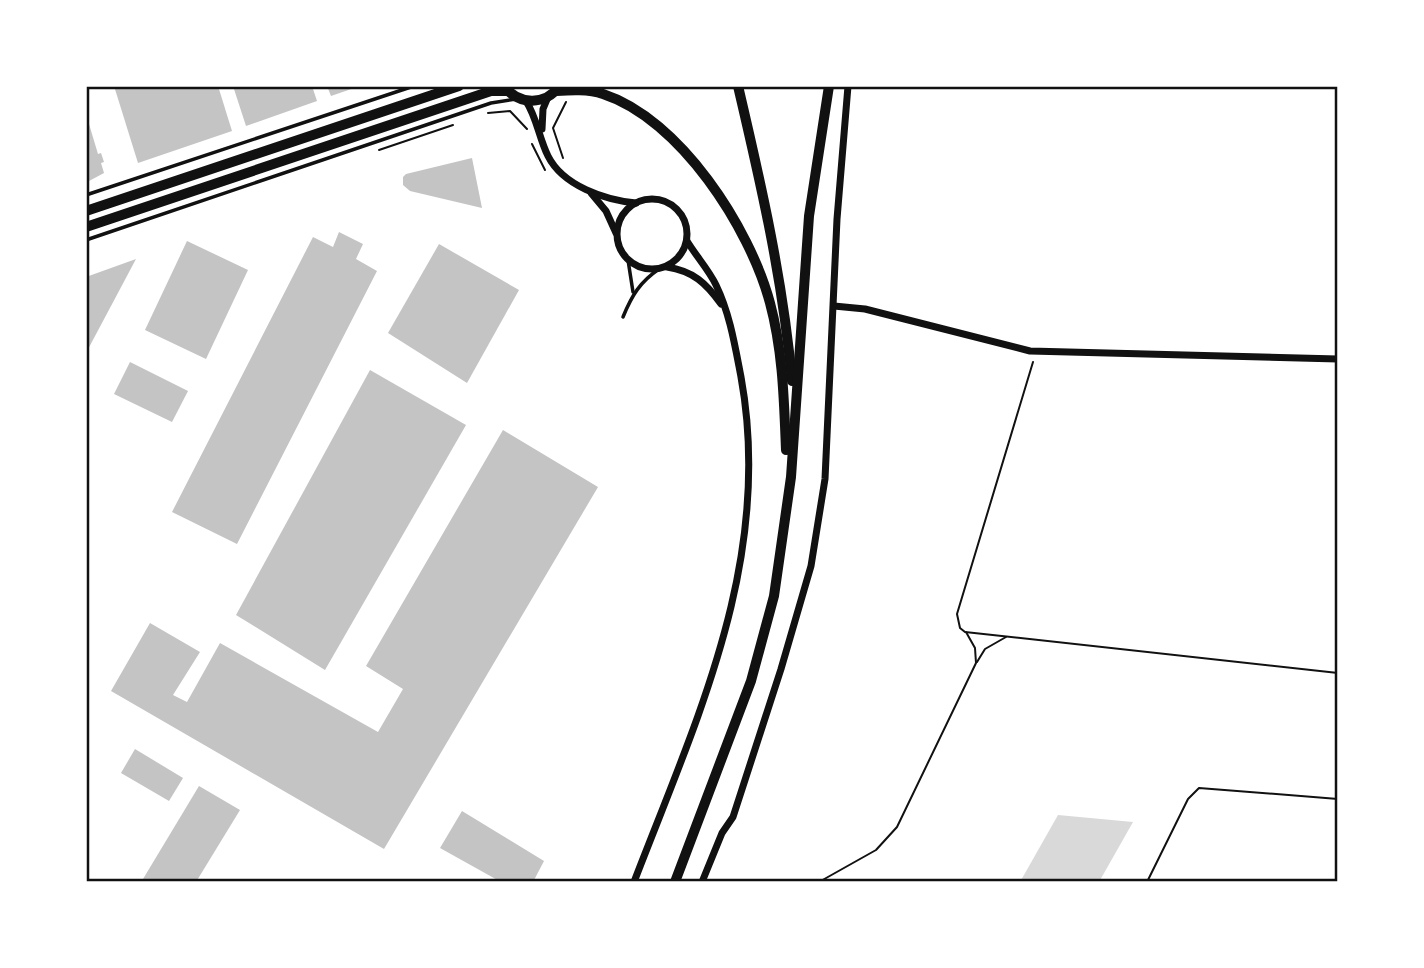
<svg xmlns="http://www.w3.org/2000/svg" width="1424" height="968" viewBox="0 0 1424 968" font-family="Poppins,sans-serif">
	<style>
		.water { fill: #d9d9d9 }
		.building { fill: #c4c4c4 }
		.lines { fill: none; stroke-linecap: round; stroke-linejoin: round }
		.path { stroke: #111; stroke-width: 2 }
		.service { stroke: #111; stroke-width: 3.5 }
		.minor { stroke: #111; stroke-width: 7 }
		.primary { stroke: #111; stroke-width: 10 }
		.trunk { stroke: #111; stroke-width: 10 }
		.neatline { fill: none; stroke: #111; stroke-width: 2.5 }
	</style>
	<rect width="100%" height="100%" fill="#fff"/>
	<path class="water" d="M1058 815 1133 822 1099 882H1020Z"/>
	<g class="building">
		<path d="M114 86H218L232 131 138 163Z"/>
		<path d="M233 86H312L317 101 246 126Z"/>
		<path d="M327 86H360L331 96Z"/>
		<path d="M86 114 98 154 101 153 104 162 101 163 104 173 89 181 86 179Z"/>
		<path d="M472 158 482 208 410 191 403 185V177L406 174Z"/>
		<path d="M339 232 363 244 356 259 377 271 237 544 172 512 313 237 333 247Z"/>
		<path d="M187 241 248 270 206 359 145 330Z"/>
		<path d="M439 244 519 290 467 383 388 333Z"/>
		<path d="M136 259 86 353V277Z"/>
		<path d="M130 362 188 391 172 422 114 394Z"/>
		<path d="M370 370 466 425 325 670 236 615Z"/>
		<path d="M503 430 598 487 384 849 111 691 150 623 200 652 173 695 187 702 220 643 378 732 403 689 366 666Z"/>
		<path d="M135 749 183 778 169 801 121 773Z"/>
		<path d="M199 786 240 810 196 882H148L143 879Z"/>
		<path d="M462 811 544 861 533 882H501L440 848Z"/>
	</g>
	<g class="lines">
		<g class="path">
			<path d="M488 113 510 111 527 129"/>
			<path d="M532 144 545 170"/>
			<path d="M379 150 453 125"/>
			<path d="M563 158 553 128 566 102"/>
			<path d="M1033 362 957 614 960 628 965 632 1338 673"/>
			<path d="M977 662 985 649 1006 637"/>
			<path d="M819 882 876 850 897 827 976 663 975 648 966 632"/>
			<path d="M1147 882 1188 799 1199 788 1338 799"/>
		</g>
		<g class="service">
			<path d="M86 195 414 86"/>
			<path d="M86 240 491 103 516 99"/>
			<path d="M628 260 633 292"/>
			<path d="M623 317C632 295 640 282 659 269"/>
		</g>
		<g class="minor">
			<path d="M526 101C537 118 539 138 548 156 563 186 605 200 636 203"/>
			<path d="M542 129 543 109 548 97"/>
			<path d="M591 193 606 211 616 233"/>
			<circle cx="652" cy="234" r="35"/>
			<path d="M667 267C693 271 706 283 721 304"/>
			<path d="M834 306 865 309 1030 351 1338 359"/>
			<path d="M634 882C697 718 774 558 741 377 735 346 730 314 716 285 709 270 696 256 687 241"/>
			<path d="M702 882 722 833 733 817 781 669 811 566 825 479 837 219 848 86"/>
		</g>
		<g class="primary">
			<path d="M86 211 459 86"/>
			<path d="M86 227 491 91H508"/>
		</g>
		<g class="trunk">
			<path d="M504 86C518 105 546 106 559 86"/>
			<path d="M738 86C761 184 783 280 792 381"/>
			<path d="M556 91C571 90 588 89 603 94 680 119 750 228 770 303 783 351 784 401 786 450"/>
			<path d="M675 882 751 681 774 596 791 477 809 216 829 86"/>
		</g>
	</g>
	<rect width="1424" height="968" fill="none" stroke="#ffffff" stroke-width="175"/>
	<rect x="88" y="88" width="1248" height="792" class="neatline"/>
</svg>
